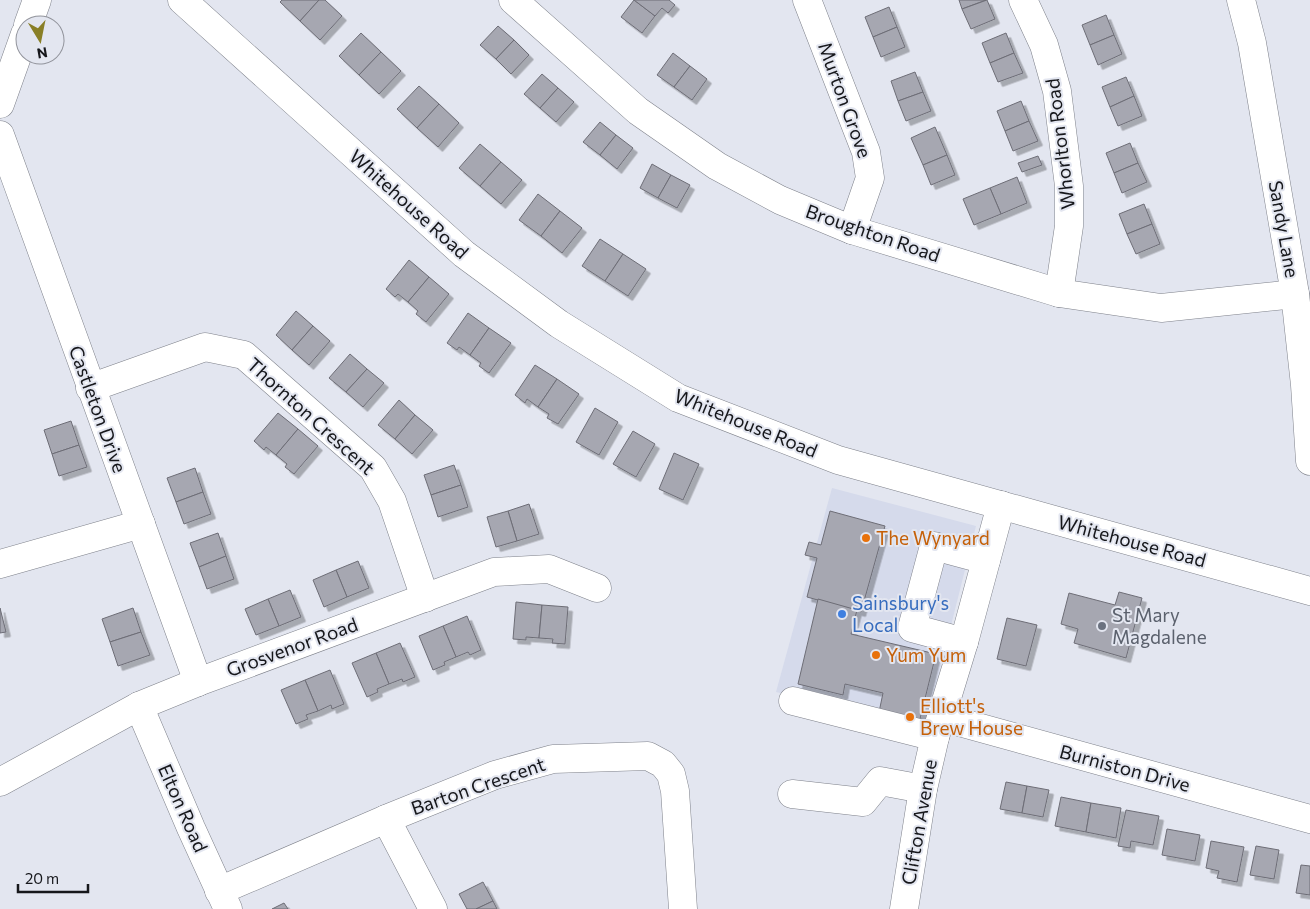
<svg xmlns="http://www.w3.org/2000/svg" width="1310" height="909" viewBox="0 0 1310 909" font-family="Commissioner,sans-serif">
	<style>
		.built { fill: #d5daeb }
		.building { fill: #a6a7b1; stroke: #6d6d76; filter: url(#shadow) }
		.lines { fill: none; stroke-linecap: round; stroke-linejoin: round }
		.minor-casing { stroke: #7e818a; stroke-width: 29 }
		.minor { stroke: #fff; stroke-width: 28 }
		.food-dot { fill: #e8710a; stroke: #e3e6f0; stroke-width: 2 }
		.shop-dot { fill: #3f7fe0; stroke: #e3e6f0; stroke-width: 2 }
		.worship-dot { fill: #6b7280; stroke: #e3e6f0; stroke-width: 2 }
		.labels { text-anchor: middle; stroke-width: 4; stroke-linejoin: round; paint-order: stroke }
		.street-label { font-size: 19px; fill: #16171b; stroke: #e3e6f0 }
		.food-label { font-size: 19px; fill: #c56008; stroke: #e3e6f0; text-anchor: start }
		.shop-label { font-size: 19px; fill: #366cbe; stroke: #e3e6f0; text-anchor: start }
		.worship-label { font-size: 19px; fill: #5b616d; stroke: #e3e6f0; text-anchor: start }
	</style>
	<defs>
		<filter id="shadow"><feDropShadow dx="4.5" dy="4.5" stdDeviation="0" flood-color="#0004"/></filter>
	</defs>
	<rect width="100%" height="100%" fill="#e3e6f0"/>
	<path class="built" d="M832 488 976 526 925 729 776 692Z"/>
	<g class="building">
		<path d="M282 0H319L300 21 280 2Z"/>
		<path d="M319 0H325L342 16 320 40 300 21Z"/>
		<path d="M634 0 655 16 642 33 621 17Z"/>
		<path d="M634 0H669L675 5 668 13 662 8 655 16Z"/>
		<path d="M959 0H986L962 9Z"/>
		<path d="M987 0 995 19 971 29 962 9Z"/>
		<path d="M889 7 897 27 873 37 865 17Z"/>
		<path d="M1106 15 1114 35 1090 45 1082 25Z"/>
		<path d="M498 26 514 40 496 59 480 45Z"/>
		<path d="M897 27 905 47 881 57 873 37Z"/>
		<path d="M361 33 381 52 359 75 339 56Z"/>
		<path d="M1006 33 1014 53 990 63 982 43Z"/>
		<path d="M1114 35 1122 54 1098 65 1090 45Z"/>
		<path d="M514 40 529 55 511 74 496 59Z"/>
		<path d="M381 52 401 71 379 94 359 75Z"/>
		<path d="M673 53 690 66 674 87 657 75Z"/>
		<path d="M1014 53 1023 73 998 82 990 63Z"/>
		<path d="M690 66 707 79 692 100 674 87Z"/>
		<path d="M915 72 923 92 898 101 891 81Z"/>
		<path d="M542 74 558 88 540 108 524 94Z"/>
		<path d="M1126 77 1134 96 1110 107 1102 87Z"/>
		<path d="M419 86 439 104 417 128 397 109Z"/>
		<path d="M558 88 574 102 556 122 540 108Z"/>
		<path d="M923 92 931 111 906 121 898 101Z"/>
		<path d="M1134 96 1142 116 1118 126 1110 107Z"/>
		<path d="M1021 101 1029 121 1005 131 997 111Z"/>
		<path d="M439 104 459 123 438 147 417 128Z"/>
		<path d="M1029 121 1038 141 1013 151 1005 131Z"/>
		<path d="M600 122 616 135 600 155 583 142Z"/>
		<path d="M935 127 947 155 923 165 911 138Z"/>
		<path d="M616 135 633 148 617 169 600 155Z"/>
		<path d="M1130 143 1138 163 1114 173 1106 153Z"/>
		<path d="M480 144 501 162 480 186 459 168Z"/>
		<path d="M947 155 955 175 931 185 923 165Z"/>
		<path d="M1038 156 1042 165 1022 172 1018 163Z"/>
		<path d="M501 162 522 180 501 204 480 186Z"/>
		<path d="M1138 163 1147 182 1122 193 1114 173Z"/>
		<path d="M652 164 671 175 658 198 640 188Z"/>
		<path d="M671 175 690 185 677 208 658 198Z"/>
		<path d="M1017 177 1027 203 1001 214 990 188Z"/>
		<path d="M990 188 1001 214 974 225 963 199Z"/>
		<path d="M538 194 560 211 541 236 519 220Z"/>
		<path d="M1144 204 1152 224 1127 234 1119 214Z"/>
		<path d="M560 211 582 228 562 253 541 236Z"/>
		<path d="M1152 224 1160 244 1136 254 1127 234Z"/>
		<path d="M600 239 623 254 605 281 582 266Z"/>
		<path d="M623 254 646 269 628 296 605 281Z"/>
		<path d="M409 260 429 277 408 302 398 294 395 297 386 289Z"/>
		<path d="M429 277 449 294 426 322 416 314 418 311 408 302Z"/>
		<path d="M296 311 313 326 292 350 276 335Z"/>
		<path d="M468 313 489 328 470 355 459 347 457 350 447 343Z"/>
		<path d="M313 326 330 341 309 365 292 350Z"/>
		<path d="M489 328 511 343 489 373 479 366 481 363 470 355Z"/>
		<path d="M350 354 367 369 346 392 329 378Z"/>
		<path d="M535 365 557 379 538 407 527 399 525 403 515 395Z"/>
		<path d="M367 369 384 383 363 407 346 392Z"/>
		<path d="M557 379 579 394 558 424 547 418 549 414 538 407Z"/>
		<path d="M399 400 415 415 395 439 378 425Z"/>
		<path d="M595 408 618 422 599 455 576 442Z"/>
		<path d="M278 413 298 429 276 455 266 447 264 450 254 441Z"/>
		<path d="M415 415 433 430 412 454 395 439Z"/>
		<path d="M71 421 79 445 52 454 44 430Z"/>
		<path d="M298 429 318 446 294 474 285 467 287 464 276 455Z"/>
		<path d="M633 431 655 444 636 477 613 464Z"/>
		<path d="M79 445 87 467 59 476 52 454Z"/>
		<path d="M674 453 699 464 683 500 659 489Z"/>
		<path d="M454 465 461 485 431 495 424 475Z"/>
		<path d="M195 468 203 492 176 502 167 478Z"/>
		<path d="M461 485 468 507 438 517 431 495Z"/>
		<path d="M203 492 211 514 184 524 176 502Z"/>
		<path d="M529 504 539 534 517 541 508 511Z"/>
		<path d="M508 511 517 541 496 547 487 517Z"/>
		<path d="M830 511 885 526 861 612 807 597 817 558 805 555 809 542 821 545Z"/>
		<path d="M218 533 226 556 199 567 190 543Z"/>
		<path d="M226 556 234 579 207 589 199 567Z"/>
		<path d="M358 561 369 588 347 597 336 570Z"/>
		<path d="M336 570 347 597 324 607 313 580Z"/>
		<path d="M290 590 301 617 279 626 268 599Z"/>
		<path d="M1119 592 1142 598 1126 658 1074 643 1078 629 1061 624 1069 593 1115 605Z"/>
		<path d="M268 599 279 626 256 635 245 609Z"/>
		<path d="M818 599 857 610 851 634 936 654 918 727 878 717 883 693 845 684 843 695 798 684Z"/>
		<path d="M516 602 542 605 539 638 526 637V640L513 639Z"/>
		<path d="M542 605 568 607 565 644 552 643 553 639 539 638Z"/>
		<path d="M0 608 6 632 0 633Z"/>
		<path d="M133 608 141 632 110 642 102 619Z"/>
		<path d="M467 616 481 650 470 655 468 652 456 657 443 626Z"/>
		<path d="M1007 618 1037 625 1026 666 997 659Z"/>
		<path d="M443 626 456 657 444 662 445 665 433 670 419 636Z"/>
		<path d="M141 632 150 655 118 666 110 642Z"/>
		<path d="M400 643 415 677 403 682 402 679 389 684 376 653Z"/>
		<path d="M376 653 389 684 377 689 378 692 367 697 352 663Z"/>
		<path d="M330 670 344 704 332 709 331 705 318 711 305 680Z"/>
		<path d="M305 680 318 711 306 715 308 719 296 724 281 690Z"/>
		<path d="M1006 782 1027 786 1022 813 1000 809Z"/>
		<path d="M1027 786 1049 790 1043 817 1022 813Z"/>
		<path d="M1061 797 1091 803 1086 832 1055 826Z"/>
		<path d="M1091 803 1121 808 1116 838 1086 832Z"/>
		<path d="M1126 810 1159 816 1153 845 1131 841 1130 848 1118 846Z"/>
		<path d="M1167 829 1200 835 1195 861 1162 855Z"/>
		<path d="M1211 841 1244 847 1237 882 1217 878 1219 871 1206 868Z"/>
		<path d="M1256 846 1279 850 1274 879 1250 875Z"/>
		<path d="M1301 865 1310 866V895L1296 893Z"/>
		<path d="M483 882 493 901 476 909H467L459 894Z"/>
		<path d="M493 901 497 909H476Z"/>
		<path d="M284 903 288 909H272Z"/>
	</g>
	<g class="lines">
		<g class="minor-casing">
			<g id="minor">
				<path d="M182 0 464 254 559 324 678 398 838 460 1310 591"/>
				<path d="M513 0 638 111 717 166 780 200 852 230 1059 293 1161 308 1295 294"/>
				<path d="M807 0 866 152 870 178 852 230"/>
				<path d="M1023 0 1044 45 1057 91 1069 186V226L1059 293"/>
				<path d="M1241 0 1252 43 1295 294 1305 385 1310 461"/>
				<path d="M28 25 37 0"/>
				<path d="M0 104 25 34"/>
				<path d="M0 135 198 682"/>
				<path d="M90 388 205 347 244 355 373 468 392 501 425 598"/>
				<path d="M0 564 141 524"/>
				<path d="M964 642 912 628 934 546 986 560"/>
				<path d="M793 701 935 737"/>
				<path d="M139 706 191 828 228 909"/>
				<path d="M941 717 1310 819"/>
				<path d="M0 782 139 706 198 682 494 572 549 569 597 588"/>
				<path d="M792 794 863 802 880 781 923 789"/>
				<path d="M386 819 433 909"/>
				<path d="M219 891 386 819 495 775 553 759 648 756 663 764 671 774 675 791 683 909"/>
				<path d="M904 909 923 789 935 737 964 642 1001 505"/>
			</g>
		</g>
		<use href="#minor" class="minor"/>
	</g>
	<g class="food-dot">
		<circle cx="866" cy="538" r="5"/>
		<circle cx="876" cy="655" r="5"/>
		<circle cx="910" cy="717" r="5"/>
	</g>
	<circle class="shop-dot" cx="842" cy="614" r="5"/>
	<circle class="worship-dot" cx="1102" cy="626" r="5"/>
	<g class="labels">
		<g class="street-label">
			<text transform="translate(845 100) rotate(70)" y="7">Murton Grove</text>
			<text transform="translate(1060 144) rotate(-97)" y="7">Whorlton Road</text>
			<text transform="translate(409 204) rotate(42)" y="7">Whitehouse Road</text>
			<text transform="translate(1284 229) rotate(80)" y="7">Sandy Lane</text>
			<text transform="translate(873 233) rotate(19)" y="7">Broughton Road</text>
			<text transform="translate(98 409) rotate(70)" y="7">Castleton Drive</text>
			<text transform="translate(311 416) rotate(42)" y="7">Thornton Crescent</text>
			<text transform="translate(746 423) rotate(22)" y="7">Whitehouse Road</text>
			<text transform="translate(1132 541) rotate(15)" y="7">Whitehouse Road</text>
			<text transform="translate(292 647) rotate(-20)" y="7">Grosvenor Road</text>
			<text transform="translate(1125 768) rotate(15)" y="7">Burniston Drive</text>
			<text transform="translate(478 786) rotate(-19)" y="7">Barton Crescent</text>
			<text transform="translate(183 808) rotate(66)" y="7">Elton Road</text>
			<text transform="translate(919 822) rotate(-80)" y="7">Clifton Avenue</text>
		</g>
		<g class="food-label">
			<text x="876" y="545">The Wynyard</text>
			<text x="886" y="662">Yum Yum</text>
			<text x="920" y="713">Elliott's<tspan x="920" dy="22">Brew House</tspan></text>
		</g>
		<g class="shop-label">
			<text x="852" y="610">Sainsbury's<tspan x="852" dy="22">Local</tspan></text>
		</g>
		<g class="worship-label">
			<text x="1112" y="622">St Mary<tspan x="1112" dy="22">Magdalene</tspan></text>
		</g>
	</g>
	<g transform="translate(40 40) rotate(170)"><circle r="24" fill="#e3e6f0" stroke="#91939b"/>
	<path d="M0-4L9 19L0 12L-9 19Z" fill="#897f26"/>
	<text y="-8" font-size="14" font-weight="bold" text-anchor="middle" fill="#16171b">N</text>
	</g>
	<path d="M18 884v8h70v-8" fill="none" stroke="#16171b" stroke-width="2.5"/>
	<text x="25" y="884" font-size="15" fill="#16171b" stroke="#e3e6f0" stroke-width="4" paint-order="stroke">20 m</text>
</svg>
